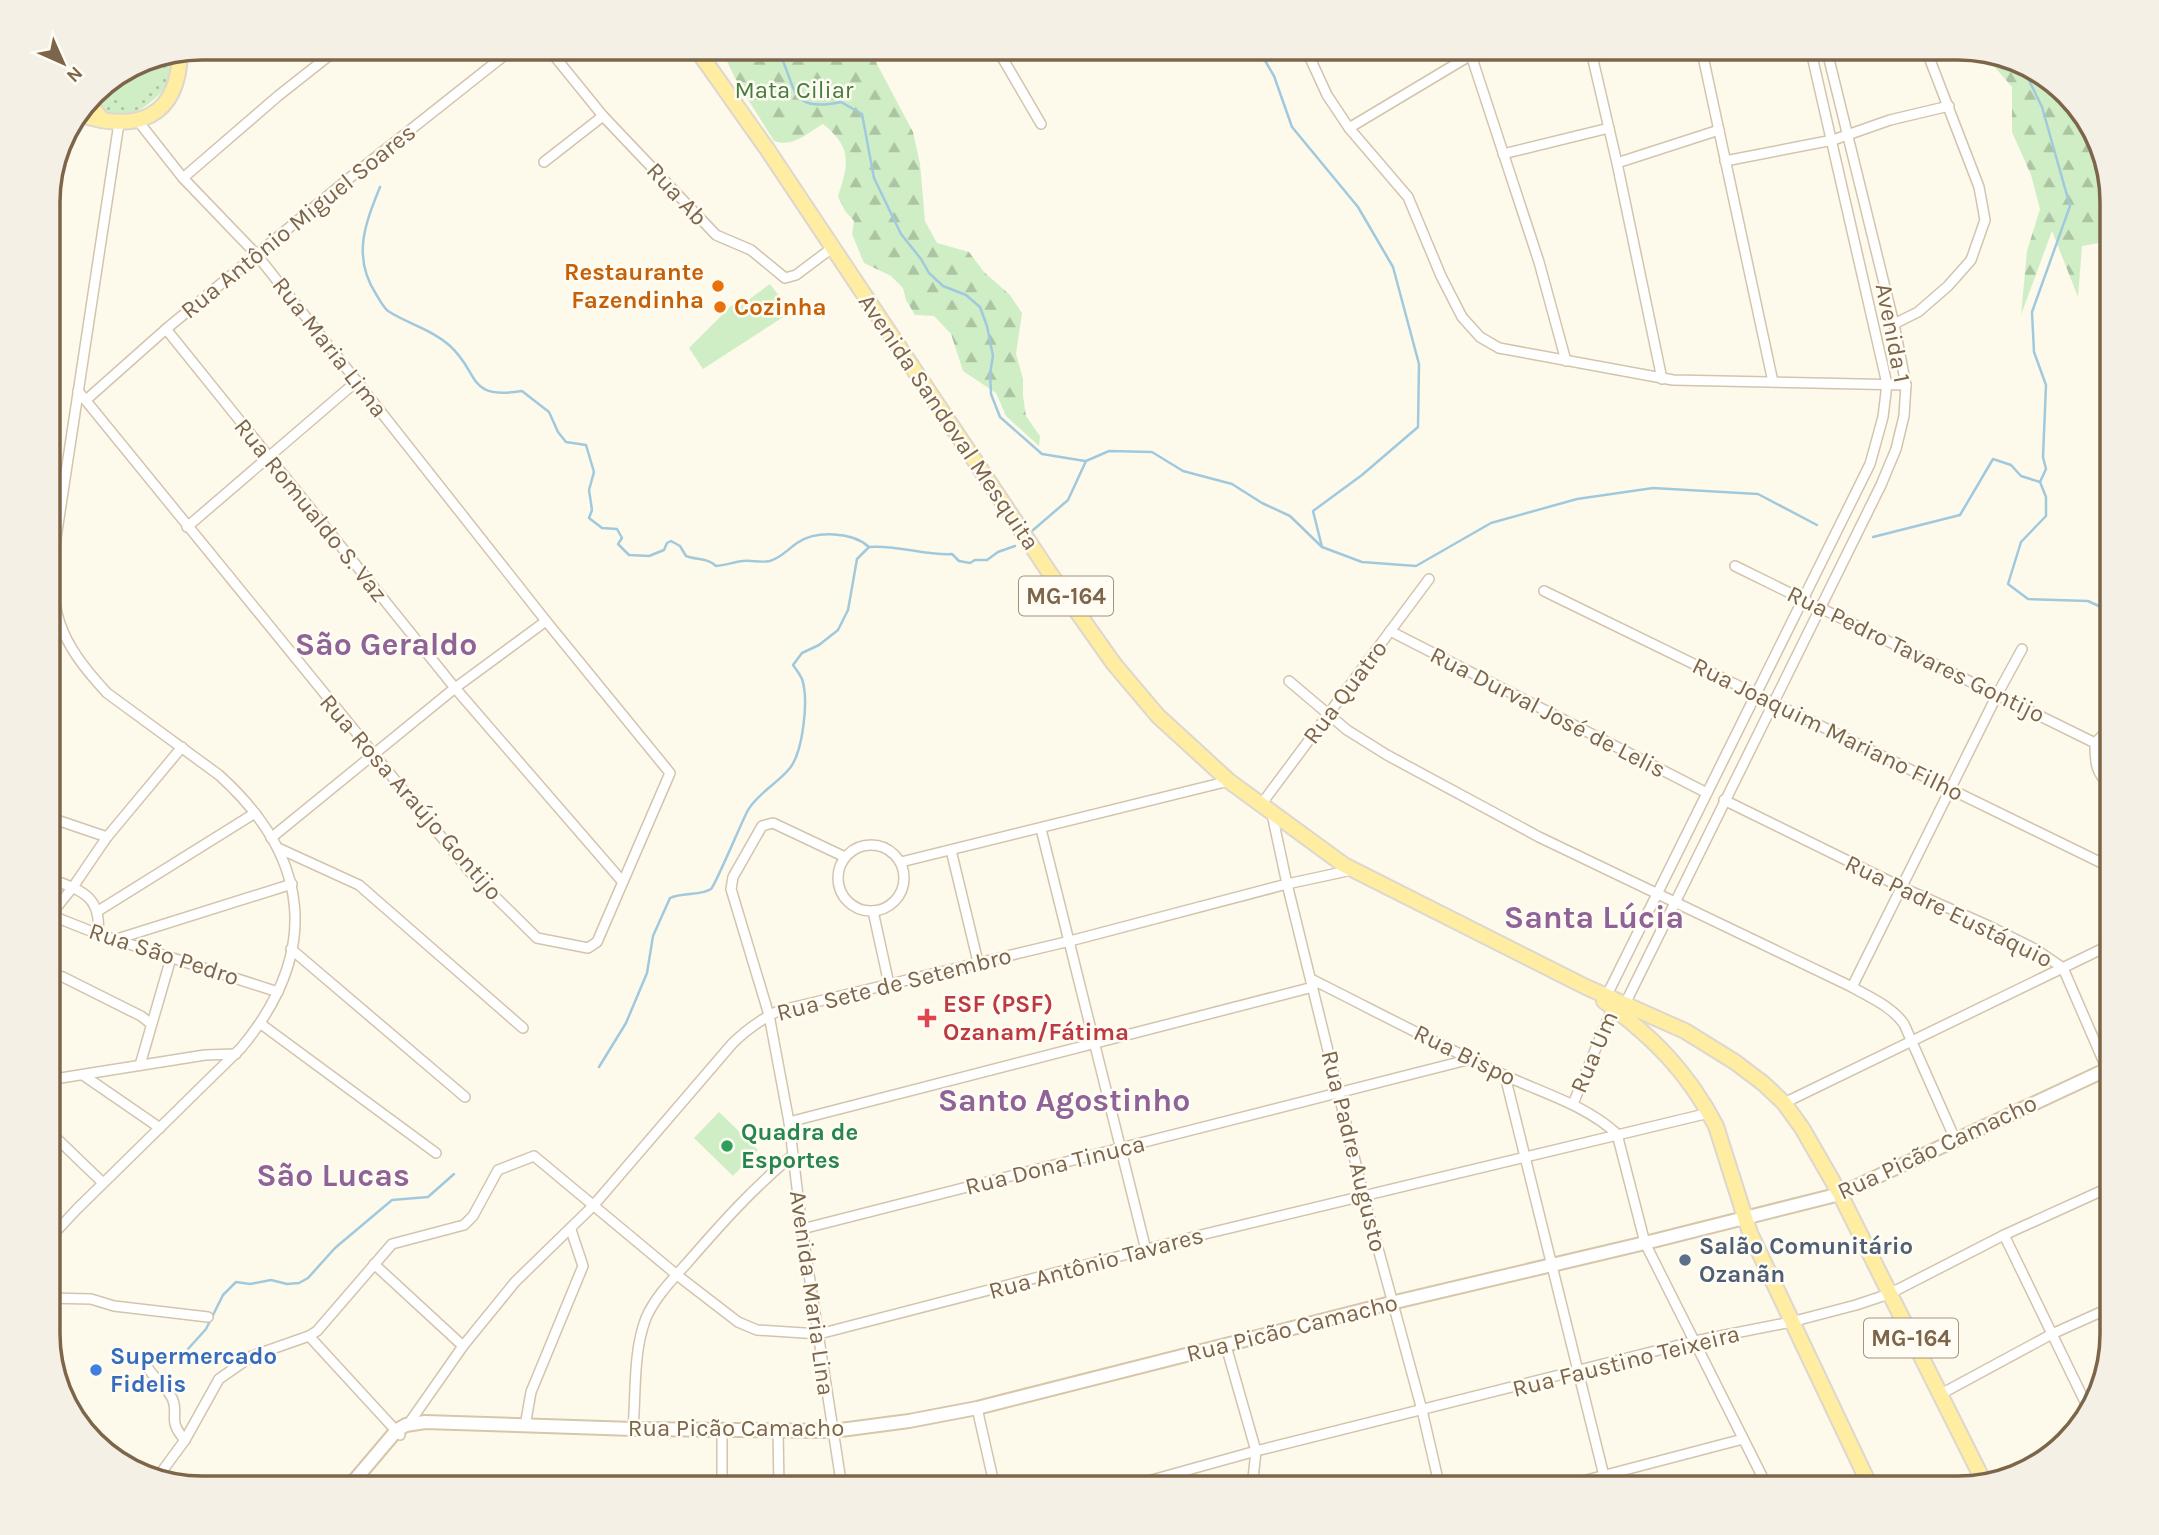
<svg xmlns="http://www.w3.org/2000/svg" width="2159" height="1535" viewBox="0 0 2159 1535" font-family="Karla,sans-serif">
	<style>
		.grass { fill: url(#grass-dots) }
		.forest { fill: url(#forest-firs) }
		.garden { fill: #cfeec6 }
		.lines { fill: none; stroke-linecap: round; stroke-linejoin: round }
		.stream { stroke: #a1c9de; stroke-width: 2.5 }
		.street-casing { stroke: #d3c4ae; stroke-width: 12 }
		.secondary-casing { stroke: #d6c6ab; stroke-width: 16 }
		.primary-casing { stroke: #ddd7d0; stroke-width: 18 }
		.street { stroke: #fff; stroke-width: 9 }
		.secondary { stroke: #fff; stroke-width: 12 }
		.primary { stroke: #ffeda1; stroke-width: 14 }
		.food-dot { fill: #e8710a; stroke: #fffcf3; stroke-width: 2.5 }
		.health-dot { fill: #e0444e; stroke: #fffcf3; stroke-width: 2.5 }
		.leisure-dot { fill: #2e9e5b; stroke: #fffcf3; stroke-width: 2.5 }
		.service-dot { fill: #5c6f8a; stroke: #fffcf3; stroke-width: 2.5 }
		.shop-dot { fill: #3f7fe0; stroke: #fffcf3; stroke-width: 2.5 }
		.labels { text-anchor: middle; stroke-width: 5; stroke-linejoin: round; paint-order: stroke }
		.shield { fill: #fffcf3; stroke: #a4927d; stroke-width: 2 }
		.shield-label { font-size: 23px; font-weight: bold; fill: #7d654a }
		.park-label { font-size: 24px; fill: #457d3d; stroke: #fffcf3 }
		.street-label { font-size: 24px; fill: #7d654a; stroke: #fffcf3 }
		.food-label { font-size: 24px; font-weight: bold; fill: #c56008; stroke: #fffcf3; text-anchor: end }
		.health-label { font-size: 24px; font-weight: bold; fill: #be3a42; stroke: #fffcf3; text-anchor: start }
		.leisure-label { font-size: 24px; font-weight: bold; fill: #27864d; stroke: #fffcf3; text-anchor: start }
		.service-label { font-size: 24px; font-weight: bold; fill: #4e5e75; stroke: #fffcf3; text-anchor: start }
		.shop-label { font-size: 24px; font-weight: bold; fill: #366cbe; stroke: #fffcf3; text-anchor: start }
		.district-label { font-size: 32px; font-weight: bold; fill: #8f6298; stroke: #fffcf3 }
		.rim { fill: none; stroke: #7d654a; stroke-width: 3.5 }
	</style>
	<defs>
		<pattern id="grass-dots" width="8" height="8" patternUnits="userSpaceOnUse" patternTransform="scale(1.75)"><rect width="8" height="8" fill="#cfeec6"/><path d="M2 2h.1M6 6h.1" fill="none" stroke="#adc4a3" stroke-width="1.8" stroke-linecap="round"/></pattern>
		<pattern id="forest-firs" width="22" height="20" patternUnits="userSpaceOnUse" patternTransform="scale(1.75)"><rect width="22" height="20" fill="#cfeec6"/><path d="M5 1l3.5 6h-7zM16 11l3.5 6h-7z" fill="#adc4a3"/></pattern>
	</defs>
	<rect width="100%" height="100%" fill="#fefaeb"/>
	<g class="grass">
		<path d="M171 53 173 57 170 84C147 107 126 128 94 105L92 95 99 86 143 59Z"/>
		<path d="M2112 733V779C2097 766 2098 746 2112 733Z"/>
	</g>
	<g class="forest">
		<path d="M720 47H868L913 132 920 164 925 221 937 243 969 252 984 272 1010 295 1022 313 1016 354 1023 379V396L1026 416 1040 436 1039 446 1006 416 996 393 963 371 951 334 934 316 915 315 906 300 903 288 891 276 864 263 852 234 854 221 845 211 838 196C849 164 852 147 823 124 807 133 793 148 774 141L737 82Z"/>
		<path d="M1985 56 2051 79 2065 96 2100 149 2112 201 2111 241 2082 246 2078 297 2052 231 2021 315 2027 251 2040 209 2031 175 2012 132V87Z"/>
	</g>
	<g class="garden">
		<path d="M149 58 163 72 130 106 110 87 129 67Z"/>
		<path d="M770 284 791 312 703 369 689 348 732 305 740 306Z"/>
		<path d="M719 1112 758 1150 733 1176 694 1138Z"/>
	</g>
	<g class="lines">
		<g class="stream">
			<path d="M776 47C798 84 785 114 841 102L862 114 874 178 901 234 921 259 929 273 943 286 966 295 980 307 987 326 993 356 990 374 991 394 1000 417 1042 454 1085 461"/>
			<path d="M1257 47 1274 76 1292 127 1358 207 1393 267 1419 364 1418 427 1362 475 1313 511 1322 547"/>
			<path d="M2024 70 2042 107 2070 206 2032 312 2034 352 2046 385 2043 457 2046 469 2040 482"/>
			<path d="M380 187C365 224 352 257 376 294 379 299 383 307 388 311 408 324 431 329 449 345 481 373 465 400 522 391L549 412 558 432 566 442 586 445 594 472 589 490 592 510 589 518 602 528 617 529 622 538 618 544 629 555 649 556 664 550 667 543 671 541 680 546 686 556C697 560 708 558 716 566 726 565 734 562 743 561 752 560 761 563 770 561 782 557 787 550 797 543 816 530 853 532 869 547 895 544 927 556 952 554L959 561 970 563 975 560H987L998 552 1015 546"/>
			<path d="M1032 531 1068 500 1086 461 1109 451 1152 452 1183 471 1232 484 1262 503 1290 516 1322 547 1362 562 1416 566 1491 523 1577 499 1653 488 1758 494 1817 525"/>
			<path d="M1873 537 1960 515 1993 459 2011 465 2021 476 2040 482 2046 497V516L2021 542 2008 584 2028 599 2088 601 2112 612"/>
			<path d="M599 1067 626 1023 647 973 653 936 670 898C682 892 701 896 711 889 715 886 742 821 748 810 757 794 778 783 790 768 803 751 809 700 802 679 800 675 796 669 793 665L802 653 819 645 838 630 848 610 857 559 869 547"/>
			<path d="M188 1349 206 1329 223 1295 236 1282 250 1284 271 1280 287 1284 299 1283 308 1278 335 1248 392 1200 428 1197 454 1174"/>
		</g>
		<g class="street-casing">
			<g id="street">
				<path d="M547 47 603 116 716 235 751 250 785 278 796 275 832 248"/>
				<path d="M996 47 1041 124"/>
				<path d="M1305 47 1327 95 1349 128 1408 197 1441 276 1462 317 1480 337 1499 348 1673 380 1906 385"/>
				<path d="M1464 47 1471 55 1539 262 1566 361"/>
				<path d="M1590 47 1617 163 1662 379"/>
				<path d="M1701 47 1773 382"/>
				<path d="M1349 128 1471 55"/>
				<path d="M1503 154 1609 128"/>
				<path d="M1725 161 1833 140 1890 120 1949 106"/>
				<path d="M544 162 603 116"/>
				<path d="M1617 163 1719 130"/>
				<path d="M183 178 278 96 340 47"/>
				<path d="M1894 324 1918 312 1948 286 1971 260 1985 220 1979 187 1925 47"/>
				<path d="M166 329 455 688 622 881"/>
				<path d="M78 391 470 872 537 938 588 948 597 942 670 773 546 621 257 255 183 178 138 121"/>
				<path d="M86 400 166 329 347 180 515 47"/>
				<path d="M187 527 357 381"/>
				<path d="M1735 566 2095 743"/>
				<path d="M1544 591 2112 868"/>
				<path d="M1390 631 1707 793"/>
				<path d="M1289 681 1347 730 1387 755 1539 837 1852 987C1871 998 1891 1006 1904 1024L1955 1139"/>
				<path d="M2112 726 2095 743C2095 761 2095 775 2112 786"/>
				<path d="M1724 800 1901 887 1989 926 2035 949 2063 968 2112 1081"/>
				<path d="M1260 806 1429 579"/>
				<path d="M1272 814 1287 884 1364 1197 1422 1410 1440 1488"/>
				<path d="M48 817 107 837"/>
				<path d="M1041 829 1146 1250"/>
				<path d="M271 838 455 688 546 621"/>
				<circle cx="871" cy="878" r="33"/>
				<path d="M278 848 359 885 523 1028"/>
				<path d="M951 850 978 962"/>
				<path d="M901 862 1229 781"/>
				<path d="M48 878C80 890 102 895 98 934"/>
				<path d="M98 911 255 813"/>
				<path d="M873 911 889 984"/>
				<path d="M50 915 98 934 278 992"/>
				<path d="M48 918 73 887 107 837 182 747"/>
				<path d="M117 939 292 884"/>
				<path d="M291 949 465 1097"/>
				<path d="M48 974 63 977 141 1016 150 1023"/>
				<path d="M1311 979C1375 1011 1439 1045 1504 1075 1542 1093 1586 1105 1617 1134L1645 1243 1768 1488"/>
				<path d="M1852 987 1998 693 2022 649"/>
				<path d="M1605 999 1870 464 1883 417 1887 384 1810 47"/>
				<path d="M1623 1008 1881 485 1896 449 1904 416 1906 385 1894 324 1826 47"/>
				<path d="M261 1024 436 1153"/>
				<path d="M140 1065 171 958"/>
				<path d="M83 1075 160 1128"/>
				<path d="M1505 1076 1607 1488"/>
				<path d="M48 1080 205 1055 236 1054"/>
				<path d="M1784 1103 2112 944"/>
				<path d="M1573 1104 1614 1004"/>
				<path d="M789 1122 1313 987"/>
				<path d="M48 1130 103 1183"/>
				<path d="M802 1229 1471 1059"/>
				<path d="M2004 1235 2087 1406"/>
				<path d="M48 1240 77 1209 241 1048C321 952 311 858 219 775L107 693C58 640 47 610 56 538L119 123"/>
				<path d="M374 1264 463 1346"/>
				<path d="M48 1298 91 1299 114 1306 208 1317"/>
				<path d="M309 1336 400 1435"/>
				<path d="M1226 1346 1256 1451 1252 1488"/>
				<path d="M143 1356C148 1376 163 1381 172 1398 180 1414 166 1419 185 1440"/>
				<path d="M1939 1395 2052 1334 2112 1307"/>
				<path d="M977 1408 995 1488"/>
				<path d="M407 1426 463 1346 515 1282 593 1206 732 1044C746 1030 760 1020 778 1011L1070 941 1287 884 1352 870"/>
				<path d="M525 1426 531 1392 583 1266 571 1230"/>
				<path d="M633 1429C636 1394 633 1351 646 1318 655 1297 673 1279 688 1262 721 1224 754 1187 793 1155"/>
				<path d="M778 1430 779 1488"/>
				<path d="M160 1474 185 1440 219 1379 252 1356 309 1336 317 1331 392 1244 464 1225 473 1216 498 1170 534 1156 677 1275 738 1322 757 1330 819 1334 1205 1234 1709 1113"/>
				<path d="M722 1488V1429"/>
				<path d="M842 1488 802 1229 789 1122 769 1015 731 889 733 877 762 826 773 823 845 857"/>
				<path d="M1123 1488 1256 1451 1695 1341 1791 1322 1856 1305 1889 1294 2004 1235 2112 1186"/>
				<path d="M1556 1488 1743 1439"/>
			</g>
		</g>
		<g class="secondary-casing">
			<path id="secondary" d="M348 1488 397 1430 406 1425 425 1422 633 1429 833 1431 909 1421 977 1408 1391 1303 1645 1243 1840 1194 2112 1067"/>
		</g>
		<g class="primary-casing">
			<g id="primary">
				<path d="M695 47 767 149 1049 572 1114 664 1158 716 1229 781 1344 865 1586 987 1685 1031 1735 1062 1764 1084 1784 1103 1802 1128 1840 1194 1984 1482"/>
				<path d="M88 101 102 120"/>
				<path d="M78 114C136 133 179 119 180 51"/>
				<path d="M1604 1001C1653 1037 1688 1072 1716 1126L1750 1233 1871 1488"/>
			</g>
		</g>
		<use href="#street" class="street"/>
		<use href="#secondary" class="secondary"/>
		<use href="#primary" class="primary"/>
	</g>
	<g class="food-dot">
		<circle cx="718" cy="286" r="7"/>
		<circle cx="720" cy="307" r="7"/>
	</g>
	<path class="health-dot" d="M923.5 1007.5h7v7h7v7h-7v7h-7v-7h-7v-7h7z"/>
	<circle class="leisure-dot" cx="727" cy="1146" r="7"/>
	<circle class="service-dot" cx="1685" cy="1260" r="7"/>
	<circle class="shop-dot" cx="96" cy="1370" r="7"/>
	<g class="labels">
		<g class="shield">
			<rect x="1019" y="576.5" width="94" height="39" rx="5"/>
			<rect x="1864" y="1318.5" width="94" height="39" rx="5"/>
		</g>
		<g class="shield-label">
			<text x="1066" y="604">MG-164</text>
			<text x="1911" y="1346">MG-164</text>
		</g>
		<g class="park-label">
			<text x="794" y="98">Mata Ciliar</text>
		</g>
		<g class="street-label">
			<text transform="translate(677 194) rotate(47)" y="8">Rua Ab</text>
			<text transform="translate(298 221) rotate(-39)" y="8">Rua Antônio Miguel Soares</text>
			<text transform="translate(1893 333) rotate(79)" y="8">Avenida 1</text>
			<text transform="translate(330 347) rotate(52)" y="8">Rua Maria Lima</text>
			<text transform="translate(949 422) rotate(56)" y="8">Avenida Sandoval Mesquita</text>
			<text transform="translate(311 510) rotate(51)" y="8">Rua Romualdo S. Vaz</text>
			<text transform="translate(1916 654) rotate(26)" y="8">Rua Pedro Tavares Gontijo</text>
			<text transform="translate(1345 692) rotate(-53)" y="8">Rua Quatro</text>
			<text transform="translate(1548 712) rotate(27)" y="8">Rua Durval José de Lelis</text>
			<text transform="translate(1828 729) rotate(26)" y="8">Rua Joaquim Mariano Filho</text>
			<text transform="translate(411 797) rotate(49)" y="8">Rua Rosa Araújo Gontijo</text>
			<text transform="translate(1949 911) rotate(26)" y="8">Rua Padre Eustáquio</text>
			<text transform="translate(164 954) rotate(18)" y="8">Rua São Pedro</text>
			<text transform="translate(894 984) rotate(-14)" y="8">Rua Sete de Setembro</text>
			<text transform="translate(1594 1052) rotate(-67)" y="8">Rua Um</text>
			<text transform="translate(1465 1055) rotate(26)" y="8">Rua Bispo</text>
			<text transform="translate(1937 1147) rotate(-25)" y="8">Rua Picão Camacho</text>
			<text transform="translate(1354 1151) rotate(76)" y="8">Rua Padre Augusto</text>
			<text transform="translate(1055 1165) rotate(-14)" y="8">Rua Dona Tinuca</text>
			<text transform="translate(1096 1263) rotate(-15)" y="8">Rua Antônio Tavares</text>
			<text transform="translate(812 1293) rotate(82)" y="8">Avenida Maria Lina</text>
			<text transform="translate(1292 1328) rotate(-14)" y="8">Rua Picão Camacho</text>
			<text transform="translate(1626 1361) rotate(-14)" y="8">Rua Faustino Teixeira</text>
			<text x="736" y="1436">Rua Picão Camacho</text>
		</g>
		<g class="food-label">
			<text x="704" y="280">Restaurante<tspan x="704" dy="28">Fazendinha</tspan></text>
			<text x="734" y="315" text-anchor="start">Cozinha</text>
		</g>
		<g class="health-label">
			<text x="943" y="1012">ESF (PSF)<tspan x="943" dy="28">Ozanam/Fátima</tspan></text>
		</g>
		<g class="leisure-label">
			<text x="741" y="1140">Quadra de<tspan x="741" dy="28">Esportes</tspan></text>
		</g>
		<g class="service-label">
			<text x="1699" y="1254">Salão Comunitário<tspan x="1699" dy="28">Ozanãn</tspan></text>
		</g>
		<g class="shop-label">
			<text x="110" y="1364">Supermercado<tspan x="110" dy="28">Fidelis</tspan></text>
		</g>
		<g class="district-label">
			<text x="386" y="655">São Geraldo</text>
			<text x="1594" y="928">Santa Lúcia</text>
			<text x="1064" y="1111">Santo Agostinho</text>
			<text x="333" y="1186">São Lucas</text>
		</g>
	</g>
	<path d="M0 0H2159V1535H0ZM202 60H1958A142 142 0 0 1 2100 202V1334A142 142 0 0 1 1958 1476H202A142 142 0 0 1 60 1334V202A142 142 0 0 1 202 60Z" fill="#f5f0e5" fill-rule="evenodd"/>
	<path class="rim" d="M202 60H1958A142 142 0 0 1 2100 202V1334A142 142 0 0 1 1958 1476H202A142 142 0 0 1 60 1334V202A142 142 0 0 1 202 60Z"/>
	<g transform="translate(63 63) rotate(135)" stroke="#fffcf3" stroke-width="5" paint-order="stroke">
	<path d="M0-5L12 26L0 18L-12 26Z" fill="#7d654a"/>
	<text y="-10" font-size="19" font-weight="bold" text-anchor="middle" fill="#7d654a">N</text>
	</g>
</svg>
